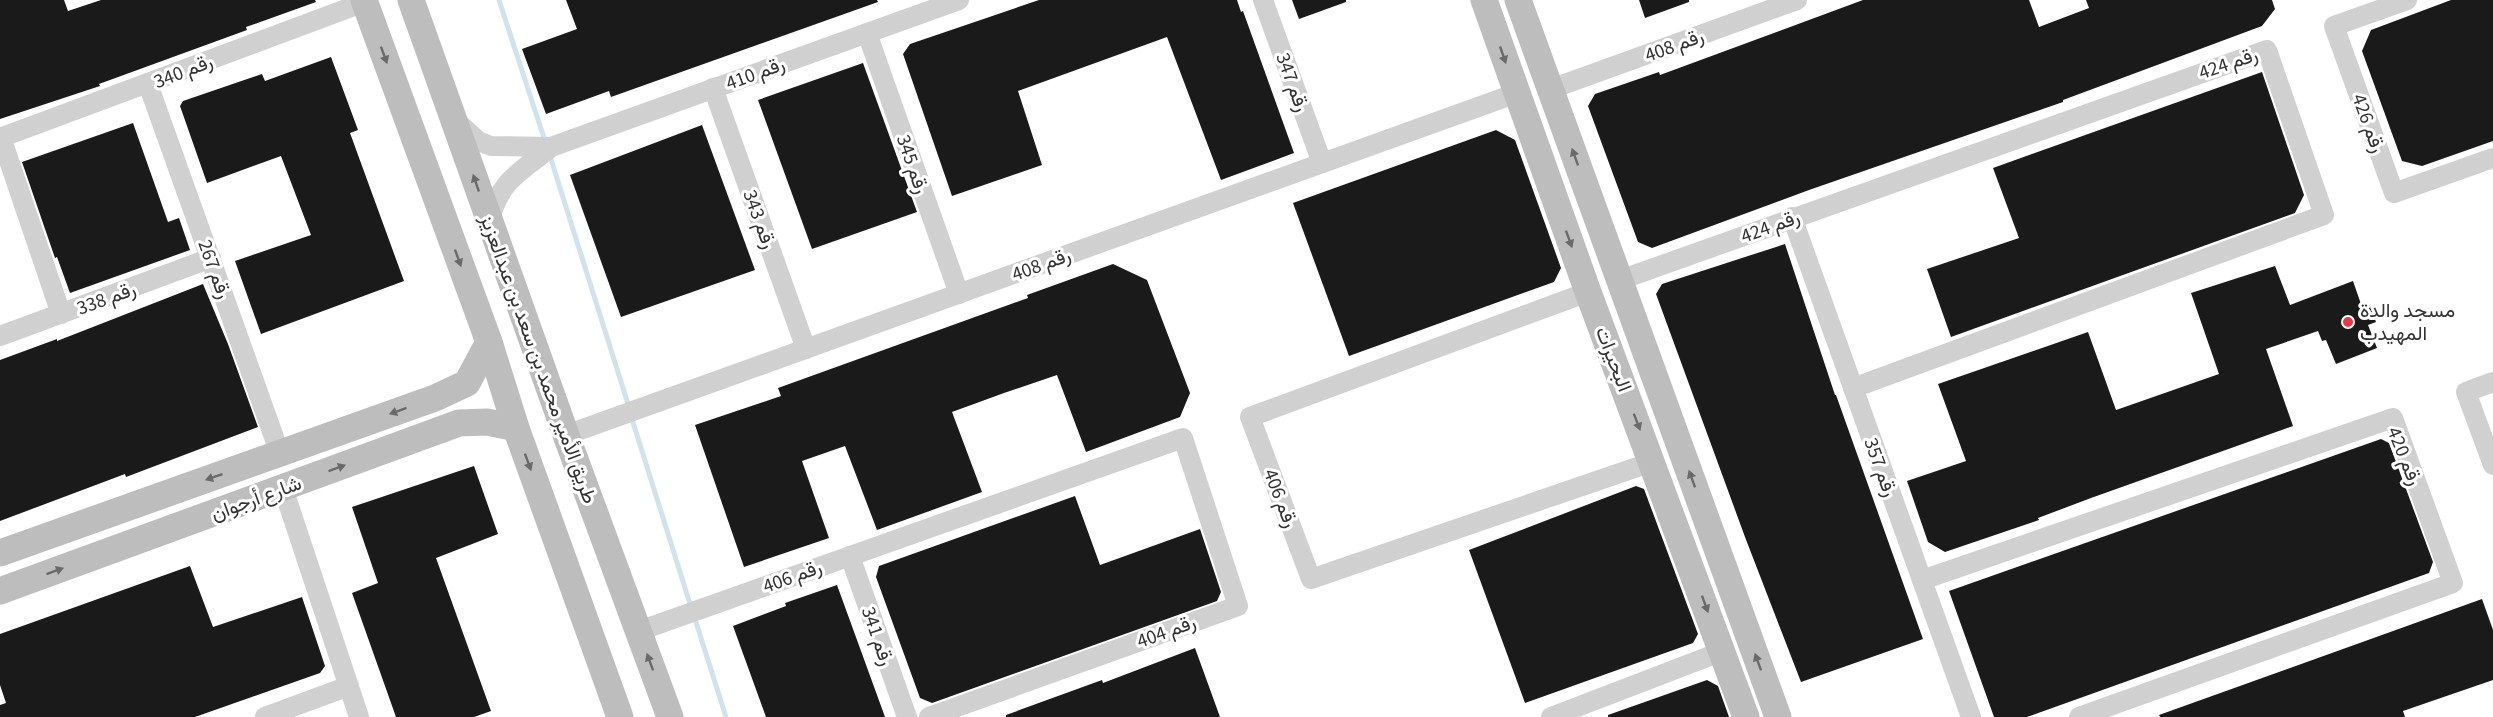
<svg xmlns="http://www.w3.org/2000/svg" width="2493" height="717" viewBox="0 0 2493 717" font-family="'Source Sans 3',Vazirmatn,sans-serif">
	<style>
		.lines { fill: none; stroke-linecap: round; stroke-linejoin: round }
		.stream { stroke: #cfe2ee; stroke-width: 5 }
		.building { fill: #1a1a1a }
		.street { stroke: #d0d0d0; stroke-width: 20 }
		.secondary { stroke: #bdbdbd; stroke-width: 27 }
		.oneway { fill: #6a6a6a }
		.poi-dot { fill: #e63946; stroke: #fff; stroke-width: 2 }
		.labels { text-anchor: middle; stroke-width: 6; stroke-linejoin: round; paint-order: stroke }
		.street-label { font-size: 20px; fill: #333; stroke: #fff }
		.poi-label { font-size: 20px; fill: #333; stroke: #fff; text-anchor: start }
	</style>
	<rect width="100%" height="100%" fill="#fff"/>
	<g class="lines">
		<g class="stream">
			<path d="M499 0 546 144"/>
			<path d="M549 153 629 407"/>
			<path d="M631 416 691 607"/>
			<path d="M694 616 726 717"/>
		</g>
	</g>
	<g class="building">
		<path d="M0 0H64L68 11 101 0H315L316 2 246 27 247 30 99 84 100 86 0 119Z"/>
		<path d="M566 0H877L878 2 611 97 609 91 546 114 522 49 577 29Z"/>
		<path d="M1039 0H1237L1241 12 1243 11 1294 153 1221 180 1167 37 1018 91 1042 165 952 196 903 54 910 44Z"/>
		<path d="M1292 0H1346V2L1299 19Z"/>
		<path d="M1639 0H1689V2L1645 18Z"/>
		<path d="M1863 0H2029L2039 27 2089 8 2086 0H2272L2275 9 2262 26 2063 100V102L1809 190 1652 248 1638 242 1588 106 1595 94 1659 72 1660 75Z"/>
		<path d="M2451 0H2493V141L2422 166 2402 161 2362 51 2371 30Z"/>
		<path d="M331 57 358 130 350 133 404 281 261 334 235 261 311 235 281 156 207 183 180 106 183 101 262 74 265 81Z"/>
		<path d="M863 63 917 212 812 249 758 100Z"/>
		<path d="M2262 72 2304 195 2295 213 1951 337 1927 269 2019 238 1993 168Z"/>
		<path d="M133 123 168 222 179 218 190 250 70 293 57 257 55 258 22 162Z"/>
		<path d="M702 125 755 270 621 317 570 175Z"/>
		<path d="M1496 130 1515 140 1561 268 1554 282 1349 356 1293 203Z"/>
		<path d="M1785 244 1835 395H1836L1923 639 1801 682 1745 537 1656 294 1662 284Z"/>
		<path d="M1113 264 1147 280 1190 393 1180 417 1086 452 1057 375 1004 393 952 412 982 492 877 530 845 446 802 461 829 538 744 567 695 425 781 396 778 388 1028 298 1027 295Z"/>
		<path d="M2275 266 2290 305 2353 281 2362 307 2369 304 2376 322 2368 325 2377 348 2336 364 2326 340 2322 341 2318 331 2266 349 2293 426 2091 498 2038 518 2039 520 1945 552 1928 542 1907 481 1966 461 1938 384 2088 332 2116 410 2119 409 2219 374 2191 293Z"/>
		<path d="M203 284 228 344 258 427 126 477 125 474 0 521V360L57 339V341Z"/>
		<path d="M2381 439 2389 443 2433 562 2429 573 2027 717H1994L1949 591Z"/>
		<path d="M474 466 498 534 436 558 491 711 474 717H396L352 593 378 583 352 507Z"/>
		<path d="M1636 486 1644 489 1698 634 1693 643 1525 703 1469 550Z"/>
		<path d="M1075 496 1100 565 1200 529 1221 592 1217 601 932 703 920 698 876 577 879 566Z"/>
		<path d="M190 566 213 627 302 597 325 666 320 673 195 717H0V705L6 703 0 685V634Z"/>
		<path d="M837 585 885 717H766L733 626 786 606 785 603Z"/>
		<path d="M2482 599 2493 630V680L2403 711 2405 717H2160L2159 715Z"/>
		<path d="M1195 648 1220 717H1006V715L1102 680 1103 683Z"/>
		<path d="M1707 680 1718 686 1729 717H1608V715Z"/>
	</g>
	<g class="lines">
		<g class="street">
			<path d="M1263 0 1322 163"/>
			<path d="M2407 0 2334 26 2394 193 2493 158"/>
			<path d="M867 33 959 294"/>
			<path d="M148 84 280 454"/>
			<path d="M713 88 806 349"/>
			<path d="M1551 89 1797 0"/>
			<path d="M455 120 478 141 491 146 551 147"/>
			<path d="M1 137 61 314"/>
			<path d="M0 138 365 2"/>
			<path d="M1792 217 1971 717"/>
			<path d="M489 221C502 177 519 174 551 147L959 0"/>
			<path d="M1620 280 2267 50 2324 215 1853 388"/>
			<path d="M1588 292 1250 417 1311 579 1652 462"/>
			<path d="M0 336 211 258"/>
			<path d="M2493 382 2466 392 2493 465"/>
			<path d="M566 435 1517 93"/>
			<path d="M283 488 359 717"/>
			<path d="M850 556 907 717"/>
			<path d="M1922 580 2393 418 2453 583 2079 717"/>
			<path d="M639 631 1183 438 1238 606 929 717"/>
			<path d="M265 717 349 686"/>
			<path d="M1551 717 1723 651"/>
		</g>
		<g class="secondary">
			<path d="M364 0 489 342 516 428 620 717"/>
			<path d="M411 0 566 435 670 717"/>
			<path d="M1484 0 1588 292 1746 717"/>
			<path d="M1518 0 1778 717"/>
			<path d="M0 553 435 398 467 383 489 342"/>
			<path d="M0 591 459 423 487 422 516 428"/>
		</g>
	</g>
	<defs><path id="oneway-solid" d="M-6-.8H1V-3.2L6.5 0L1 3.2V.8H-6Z" transform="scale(1.5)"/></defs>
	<g class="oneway">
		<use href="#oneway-solid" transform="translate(384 55) rotate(70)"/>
		<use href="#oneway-solid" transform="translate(1503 55) rotate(71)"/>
		<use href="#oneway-solid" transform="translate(1575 157) rotate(-110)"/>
		<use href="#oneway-solid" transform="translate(476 183) rotate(-109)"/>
		<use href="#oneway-solid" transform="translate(1569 239) rotate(70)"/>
		<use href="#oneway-solid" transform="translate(458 258) rotate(70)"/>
		<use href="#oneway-solid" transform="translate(398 411) rotate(160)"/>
		<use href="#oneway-solid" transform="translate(1637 422) rotate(69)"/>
		<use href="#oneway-solid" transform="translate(528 462) rotate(70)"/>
		<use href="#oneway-solid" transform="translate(337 468) rotate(-20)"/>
		<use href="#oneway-solid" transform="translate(214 477) rotate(161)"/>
		<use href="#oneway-solid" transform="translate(1692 479) rotate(-110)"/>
		<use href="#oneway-solid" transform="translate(55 571) rotate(-20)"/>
		<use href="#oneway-solid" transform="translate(1705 604) rotate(70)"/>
		<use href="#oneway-solid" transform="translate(650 662) rotate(-110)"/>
		<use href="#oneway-solid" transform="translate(1758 662) rotate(-110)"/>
	</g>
	<circle class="poi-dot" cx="2348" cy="322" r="6"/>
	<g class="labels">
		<g class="street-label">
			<text transform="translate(1674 45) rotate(-20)" y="7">رقم 408</text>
			<text transform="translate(2228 63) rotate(-19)" y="7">رقم 424</text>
			<text transform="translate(183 71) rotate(-21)" y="7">رقم 340</text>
			<text transform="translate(755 73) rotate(-20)" y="7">رقم 410</text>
			<text transform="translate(1293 82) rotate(70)" y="7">رقم 347</text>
			<text transform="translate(2369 123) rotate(70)" y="7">رقم 426</text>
			<text transform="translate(913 164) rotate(71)" y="7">رقم 345</text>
			<text transform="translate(760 219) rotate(70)" y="7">رقم 343</text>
			<text transform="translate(1770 226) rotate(-20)" y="7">رقم 424</text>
			<text transform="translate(1041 264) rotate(-20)" y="7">رقم 408</text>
			<text transform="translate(215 269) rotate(70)" y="7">رقم 267</text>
			<text transform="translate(106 298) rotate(-20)" y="7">رقم 338</text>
			<text transform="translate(539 359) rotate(70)" y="7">طريق الأمير محمد بن سعد بن عبدالعزيز</text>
			<text transform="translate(1614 359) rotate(69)" y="7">البحيرات</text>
			<text transform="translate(2405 456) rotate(68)" y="7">رقم 420</text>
			<text transform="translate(1881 467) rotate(70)" y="7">رقم 357</text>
			<text transform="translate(256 498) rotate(-20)" y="7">شارع أرجوان</text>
			<text transform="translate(1281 498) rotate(69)" y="7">رقم 406</text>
			<text transform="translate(792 576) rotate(-20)" y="7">رقم 406</text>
			<text transform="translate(1166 631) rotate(-20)" y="7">رقم 404</text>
			<text transform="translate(878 636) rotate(71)" y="7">رقم 341</text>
		</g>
		<g class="poi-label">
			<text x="2360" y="317">مسجد والدة<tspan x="2360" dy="23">المهيدب</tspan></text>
		</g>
	</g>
</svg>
